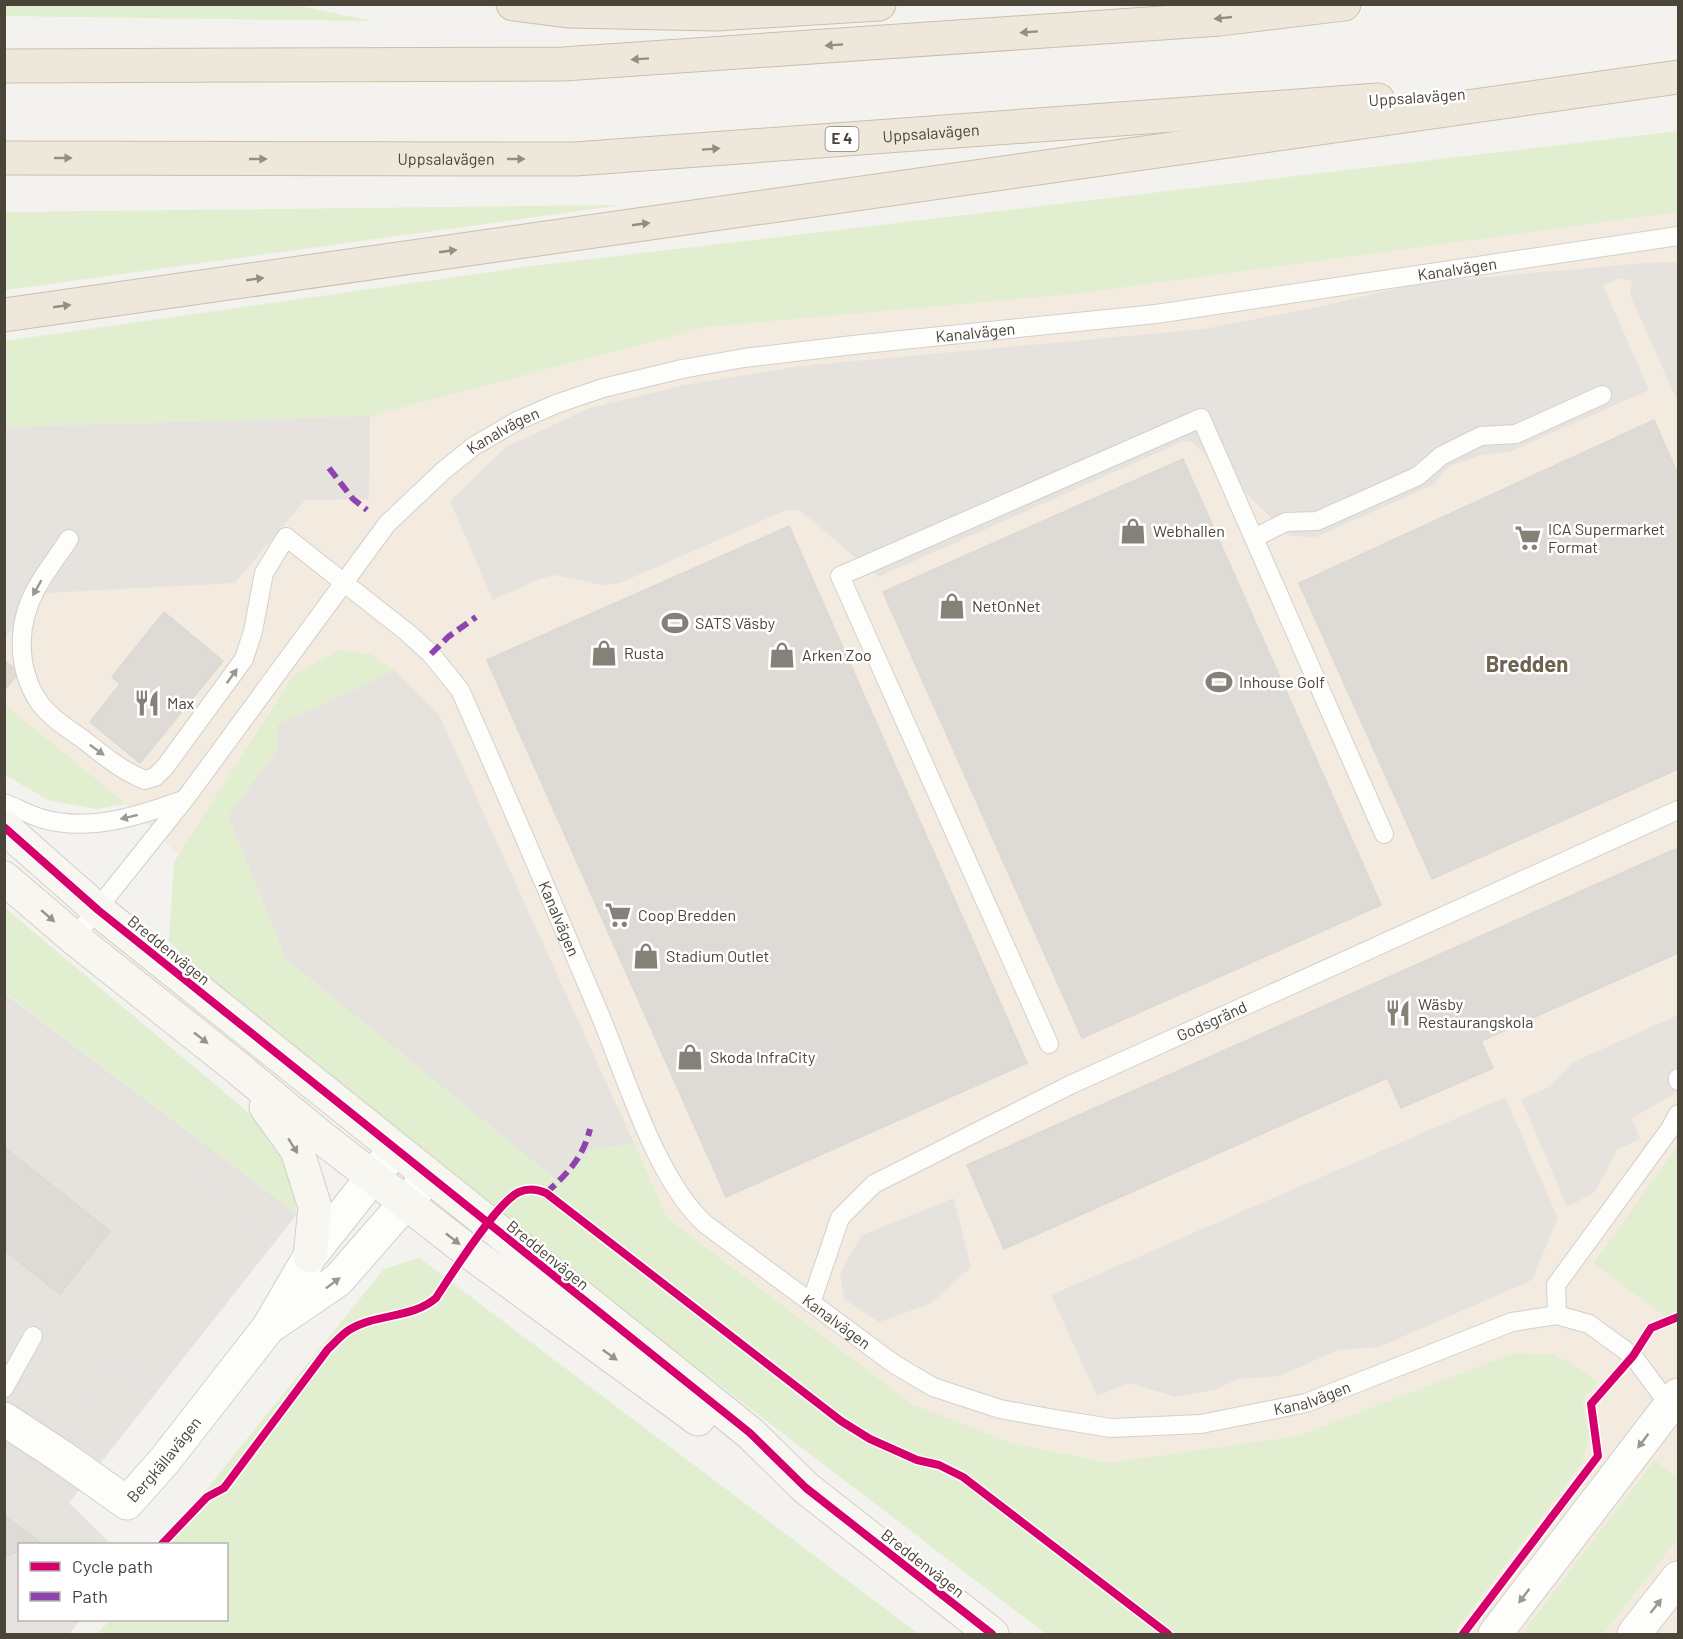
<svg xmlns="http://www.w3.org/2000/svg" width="1683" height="1639" viewBox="0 0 1683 1639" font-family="Barlow,sans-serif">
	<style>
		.commercial { fill: #f3ebdf }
		.industrial { fill: #e6e2de }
		.green { fill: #e1eecf }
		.parking { fill: #e6e3df }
		.building { fill: #dedbd6; stroke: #dcd9d4; stroke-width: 1.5 }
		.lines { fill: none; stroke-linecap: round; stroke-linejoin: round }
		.lane-casing { stroke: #d2d0cb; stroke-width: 20 }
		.street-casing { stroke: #d2d0cb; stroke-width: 35 }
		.secondary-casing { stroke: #d3cfc5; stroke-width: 35 }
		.highway-casing { stroke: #ccbfa9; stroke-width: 35 }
		.lane { stroke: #fdfdfc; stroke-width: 18 }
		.street { stroke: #fdfdfc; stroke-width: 33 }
		.secondary { stroke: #f7f6f1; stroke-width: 33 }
		.highway { stroke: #ede8db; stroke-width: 33 }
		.quiet { stroke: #8e44ad; stroke-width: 6; stroke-dasharray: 12 6; stroke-linecap: butt }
		.cycleway-casing { stroke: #fff; stroke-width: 11 }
		.cycleway { stroke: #d6006c; stroke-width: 8 }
		.oneway { fill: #948e82 }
		.oneway2 { fill: #9b9791 }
		.oneway3 { fill: #98948c }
		.labels { text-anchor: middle; stroke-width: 5; stroke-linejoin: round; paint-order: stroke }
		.shield { fill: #fff; stroke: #817c74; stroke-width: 1.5 }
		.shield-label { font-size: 15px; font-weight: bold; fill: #4b4439 }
		.street-label { font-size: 16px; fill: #4b4439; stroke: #fff }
		.poi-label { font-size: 16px; fill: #4b4439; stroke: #fff; text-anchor: start }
		.district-label { font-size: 22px; font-weight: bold; fill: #6e6250; stroke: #fff }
	</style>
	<rect width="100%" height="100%" fill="#f4f2ee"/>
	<path class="commercial" d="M1678 212V1634H1453L1583 1462 1589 1436 1582 1400 1514 1353 1298 1436 1109 1463 1011 1443 912 1404 667 1218 634 1143 560 1183 286 959 126 804 5 707 4 427 370 416 707 327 1075 294Z"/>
	<path class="industrial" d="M4 993 297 1214 69 1503 111 1544H20V1620H81L69 1634H5Z"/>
	<g class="green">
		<path d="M5 4H290L372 21 5 16Z"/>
		<path d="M1678 131V212L1075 294 707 327 370 416 5 427 4 341 532 266Z"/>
		<path d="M622 205 7 290H5V212Z"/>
		<path d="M339 650 370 654 395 671 277 725V750L228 817 286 959 560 1183 591 1150 634 1143 667 1218 912 1404 1011 1443 1109 1463 1298 1436 1514 1353 1554 1355 1582 1370 1598 1382 1582 1400 1589 1436 1583 1462 1453 1634H1046L259 1034 169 941 174 862 294 675Z"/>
		<path d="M4 705H5L126 804 96 809 48 800 5 775Z"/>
		<path d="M4 907 263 1125 290 1168 297 1214 5 993Z"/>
		<path d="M1678 1145V1326L1594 1263Z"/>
		<path d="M419 1258 919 1634H97L110 1620H226V1544H167L217 1476 384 1269Z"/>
		<path d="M1655 1460 1678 1479V1538L1603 1634H1522Z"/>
	</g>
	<g class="parking">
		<path d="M1678 262V403L1630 295 1632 281 1621 278 1603 285 1649 390 1509 452 1481 455 1450 466 1433 485 1316 537 1290 536 1192 442 1184 441 878 577 802 512 794 510 784 511 620 583 602 585 555 575 542 578 493 600 450 501 506 447 590 408 684 385 801 366 1204 329 1328 305 1419 283 1645 263Z"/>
		<path d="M370 416 369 499 305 500 235 583 47 593 5 637V427Z"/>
		<path d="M395 671 439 715 634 1143 591 1150 560 1183 286 959 228 816 277 750V725Z"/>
		<path d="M1678 1015V1092L1632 1118 1640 1139 1617 1150 1595 1192 1567 1207 1521 1099 1549 1087 1573 1062Z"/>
		<path d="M1505 1097 1558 1218 1532 1280 1379 1347 1338 1350 1280 1376 1239 1379 1214 1390 1176 1397 1129 1383 1097 1396 1051 1295Z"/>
		<path d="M191 1141 265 1201 252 1216 271 1231 160 1369 140 1354 247 1222 174 1162Z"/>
		<path d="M954 1198 971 1267 930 1304 879 1322 844 1299 840 1273 862 1235Z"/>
		<path d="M140 1359 148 1382 75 1408 67 1386Z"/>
	</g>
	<g class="building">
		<path d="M1654 420 1678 475V769L1432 879 1299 583Z"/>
		<path d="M1183 459 1381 905 1082 1038 883 592Z"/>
		<path d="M789 526 1027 1063 726 1197 487 660Z"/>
		<path d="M164 612 223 661 140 763 90 722 120 684 112 677Z"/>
		<path d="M4 660 19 672 5 690H4Z"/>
		<path d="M1678 848V953L1481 1041 1493 1068 1401 1108 1387 1078 1004 1249 967 1165Z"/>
		<path d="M4 1147 110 1231 60 1294 4 1250Z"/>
		<path d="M4 1515 41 1543 20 1544V1551L4 1557Z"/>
	</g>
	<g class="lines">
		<g class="lane-casing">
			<g id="lane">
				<path d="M1254 538 1286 522 1317 521 1418 476 1441 456 1481 436 1516 434 1602 395"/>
				<path id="s1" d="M69 539C58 556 45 572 36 589 17 623 16 668 39 702 50 718 69 729 84 740 103 755 122 771 145 780L155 777 165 767 244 659 253 631 264 573 286 537 408 633 431 654 460 690C508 797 554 906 600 1015 627 1079 655 1177 705 1224L894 1364 933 1387 1000 1409 1055 1419 1111 1428 1201 1424 1306 1403 1512 1322 1557 1315 1589 1324 1633 1356 1670 1406 1675 1409"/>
				<path d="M4 803C17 808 30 815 43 819 90 832 139 816 183 800"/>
				<path id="s2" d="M74 938 185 799 387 524 443 471 474 446 517 421 556 404 603 388 682 369 744 358 853 345 1156 314 1678 236"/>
				<path d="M1049 1044 840 576 1201 418 1384 834"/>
				<path d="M1678 1078V1081"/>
				<path id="s3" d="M811 1303 840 1218 874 1184 1070 1085 1678 810"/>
				<path d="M1557 1315 1556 1285 1670 1129 1678 1114"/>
				<path d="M4 1388 33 1336"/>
			</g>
		</g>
		<g class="street-casing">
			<g id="street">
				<path d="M275 1323 338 1280 429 1176"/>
				<path id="s4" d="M4 1419 62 1457 127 1503 165 1460 268 1328 310 1256 395 1149"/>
				<path d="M1495 1634 1678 1395"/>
				<path d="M1634 1634 1678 1578"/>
			</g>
		</g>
		<g class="secondary-casing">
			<g id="secondary">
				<path d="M4 827 98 910 750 1433 806 1488 992 1634"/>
				<path d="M4 878 74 938 234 1065 321 1137 468 1251 698 1419"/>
				<path d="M266 1107 297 1150 315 1207 310 1256"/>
			</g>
		</g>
		<g class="highway-casing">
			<g id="highway">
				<path d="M513 4 568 11 716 14 879 4"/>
				<path d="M4 66 563 64 1220 19 1344 4"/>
				<path id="s5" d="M4 158 575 159 1378 100"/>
				<path d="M4 315 1678 77"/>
			</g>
		</g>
		<use href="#lane" class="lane"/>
		<use href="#street" class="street"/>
		<use href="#secondary" class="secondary"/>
		<use href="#highway" class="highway"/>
		<g class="quiet">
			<path d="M329 468 353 499 367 510"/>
			<path d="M431 654 448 637 476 617"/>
			<path d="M546 1193C567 1174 583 1158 590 1129"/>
		</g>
		<g class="cycleway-casing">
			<g id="cycleway">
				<path d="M4 827 98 910 750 1433 806 1488 992 1634"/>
				<path d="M162 1544 207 1497 224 1488 328 1349C335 1343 341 1335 349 1330 376 1313 412 1319 436 1298 451 1275 497 1202 519 1192 528 1188 537 1189 546 1193L841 1421 870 1439 917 1460 939 1465 963 1477 1168 1634"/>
				<path d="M1463 1634 1598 1456 1591 1404 1633 1356 1651 1328 1678 1317"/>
			</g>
		</g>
		<use href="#cycleway" class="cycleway"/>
	</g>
	<defs><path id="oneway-solid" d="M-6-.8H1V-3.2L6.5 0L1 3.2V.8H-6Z" transform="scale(1.5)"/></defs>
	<g class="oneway">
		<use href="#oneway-solid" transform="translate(1223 18) rotate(174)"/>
		<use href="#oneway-solid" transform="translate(1029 32) rotate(176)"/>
		<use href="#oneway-solid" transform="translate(834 45) rotate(176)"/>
		<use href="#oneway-solid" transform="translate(640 59) rotate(176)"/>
		<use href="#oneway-solid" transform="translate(711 149) rotate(-4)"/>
		<use href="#oneway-solid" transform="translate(63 158)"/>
		<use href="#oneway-solid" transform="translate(258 159)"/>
		<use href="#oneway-solid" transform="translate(516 159)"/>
		<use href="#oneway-solid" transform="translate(641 224) rotate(-8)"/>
		<use href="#oneway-solid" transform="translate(448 251) rotate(-8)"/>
		<use href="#oneway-solid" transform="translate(255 279) rotate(-8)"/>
		<use href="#oneway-solid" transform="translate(62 306) rotate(-8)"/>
	</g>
	<g class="oneway2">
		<use href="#oneway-solid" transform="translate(37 588) rotate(120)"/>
		<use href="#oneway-solid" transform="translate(232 676) rotate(-54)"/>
		<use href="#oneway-solid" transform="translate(97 750) rotate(36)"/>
		<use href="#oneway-solid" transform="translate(129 817) rotate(166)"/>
		<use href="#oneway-solid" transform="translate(333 1283) rotate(-37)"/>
		<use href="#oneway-solid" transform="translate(1643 1441) rotate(127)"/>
		<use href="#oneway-solid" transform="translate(1524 1596) rotate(127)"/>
		<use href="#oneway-solid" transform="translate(1656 1606) rotate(-52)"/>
	</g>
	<g class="oneway3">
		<use href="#oneway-solid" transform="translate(48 916) rotate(41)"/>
		<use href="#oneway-solid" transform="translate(201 1038) rotate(38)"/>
		<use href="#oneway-solid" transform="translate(293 1146) rotate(58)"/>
		<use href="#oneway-solid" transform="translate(453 1239) rotate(38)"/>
		<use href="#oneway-solid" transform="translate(610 1355) rotate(36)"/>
	</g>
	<defs>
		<g id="shop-bare" transform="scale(2.07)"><path d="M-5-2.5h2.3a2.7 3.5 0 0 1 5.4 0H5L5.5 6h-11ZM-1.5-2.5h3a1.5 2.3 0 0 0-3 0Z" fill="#868178" stroke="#fff" stroke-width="2.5" paint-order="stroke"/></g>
		<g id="supermarket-bare" transform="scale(2.07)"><path d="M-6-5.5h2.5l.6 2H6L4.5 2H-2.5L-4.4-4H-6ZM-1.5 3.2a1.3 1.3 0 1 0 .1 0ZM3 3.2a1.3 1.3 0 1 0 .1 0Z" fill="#868178" stroke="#fff" stroke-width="2.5" paint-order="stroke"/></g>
		<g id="stadium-bare" transform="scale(2.07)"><path d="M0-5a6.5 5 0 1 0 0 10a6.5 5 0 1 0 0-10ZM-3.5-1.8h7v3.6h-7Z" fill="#868178" stroke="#fff" stroke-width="2.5" paint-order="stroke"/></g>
		<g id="restaurant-bare" transform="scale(2.07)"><path d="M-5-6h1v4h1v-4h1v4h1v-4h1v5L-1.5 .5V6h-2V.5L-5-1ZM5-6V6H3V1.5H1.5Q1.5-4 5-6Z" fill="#868178" stroke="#fff" stroke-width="2.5" paint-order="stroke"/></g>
	</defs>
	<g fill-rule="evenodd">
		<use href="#shop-bare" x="1133" y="531"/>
		<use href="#supermarket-bare" x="1528" y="538"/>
		<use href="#shop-bare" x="952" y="606"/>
		<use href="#stadium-bare" x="675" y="623"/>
		<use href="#shop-bare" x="604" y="653"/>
		<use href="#shop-bare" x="782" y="655"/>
		<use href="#stadium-bare" x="1219" y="682"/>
		<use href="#restaurant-bare" x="147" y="703"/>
		<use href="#supermarket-bare" x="618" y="915"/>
		<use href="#shop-bare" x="646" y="956"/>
		<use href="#restaurant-bare" x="1398" y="1013"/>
		<use href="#shop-bare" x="690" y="1057"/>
	</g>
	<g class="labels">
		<rect class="shield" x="825.5" y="127" width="33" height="24" rx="4.5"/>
		<g class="shield-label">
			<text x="842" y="144">E 4</text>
		</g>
		<g class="street-label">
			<text transform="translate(1417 97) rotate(-4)" y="6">Uppsalavägen</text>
			<text dy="6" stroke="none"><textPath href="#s5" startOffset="928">Uppsalavägen</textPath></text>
			<text dy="6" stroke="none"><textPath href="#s5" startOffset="442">Uppsalavägen</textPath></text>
			<text dy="6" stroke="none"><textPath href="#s2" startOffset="1641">Kanalvägen</textPath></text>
			<text dy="6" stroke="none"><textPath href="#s2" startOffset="1155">Kanalvägen</textPath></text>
			<text dy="6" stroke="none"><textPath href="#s2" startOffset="669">Kanalvägen</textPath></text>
			<text dy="6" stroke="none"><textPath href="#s1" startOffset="1082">Kanalvägen</textPath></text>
			<text transform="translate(169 950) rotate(39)" y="6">Breddenvägen</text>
			<text dy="6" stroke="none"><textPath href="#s3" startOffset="513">Godsgränd</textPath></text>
			<text transform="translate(548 1255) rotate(39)" y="6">Breddenvägen</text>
			<text dy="6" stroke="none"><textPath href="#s1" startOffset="1586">Kanalvägen</textPath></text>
			<text dy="6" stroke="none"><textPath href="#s1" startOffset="2090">Kanalvägen</textPath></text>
			<text dy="6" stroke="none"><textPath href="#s4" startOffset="206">Bergkällavägen</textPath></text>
			<text transform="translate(923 1563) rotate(38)" y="6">Breddenvägen</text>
		</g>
		<g class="poi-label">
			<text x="1548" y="535">ICA Supermarket<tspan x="1548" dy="18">Format</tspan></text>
			<text x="1153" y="537">Webhallen</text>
			<text x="972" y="612">NetOnNet</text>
			<text x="695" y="629">SATS Väsby</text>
			<text x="624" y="659">Rusta</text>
			<text x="802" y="661">Arken Zoo</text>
			<text x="1239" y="688">Inhouse Golf</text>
			<text x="167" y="709">Max</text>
			<text x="638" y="921">Coop Bredden</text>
			<text x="666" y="962">Stadium Outlet</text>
			<text x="1418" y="1010">Wäsby<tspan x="1418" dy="18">Restaurangskola</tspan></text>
			<text x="710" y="1063">Skoda InfraCity</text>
		</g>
		<g class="district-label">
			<text x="1527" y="672">Bredden</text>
		</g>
	</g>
	<rect width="1683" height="1639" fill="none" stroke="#4b4439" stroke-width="12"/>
	<rect x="18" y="1543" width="210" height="78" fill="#ffffff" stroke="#b7b4b0" stroke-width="1.5"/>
	<rect x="30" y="1562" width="30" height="9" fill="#d6006c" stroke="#b7b4b0" stroke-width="1.5"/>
	<text x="72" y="1573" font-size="18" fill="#4b4439">Cycle path</text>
	<rect x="30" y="1592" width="30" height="9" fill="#8e44ad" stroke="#b7b4b0" stroke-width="1.5"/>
	<text x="72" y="1603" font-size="18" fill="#4b4439">Path</text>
</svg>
